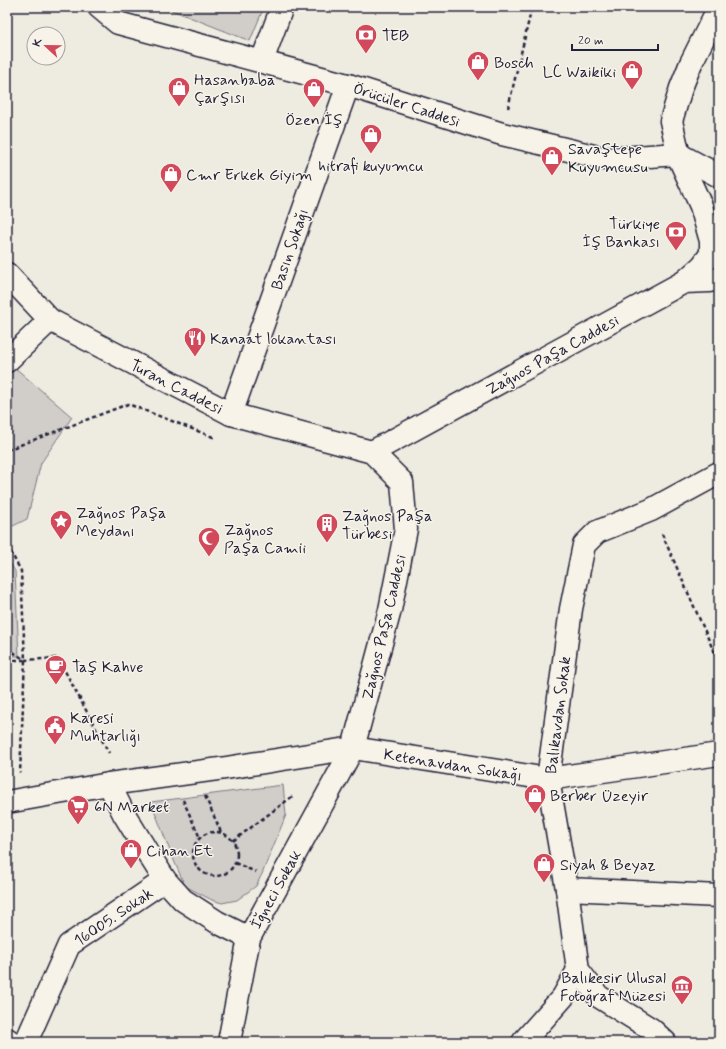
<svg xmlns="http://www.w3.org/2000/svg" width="726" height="1049" viewBox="0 0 726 1049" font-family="Mynerve,sans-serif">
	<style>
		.green { fill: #d1cdc9; stroke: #7a7882 }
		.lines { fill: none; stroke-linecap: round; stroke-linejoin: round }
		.street-casing { stroke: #22223b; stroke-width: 25 }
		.secondary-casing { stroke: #22223b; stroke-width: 25 }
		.path { stroke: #22223b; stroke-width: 2.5; stroke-dasharray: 4 3; stroke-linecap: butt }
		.street { stroke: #f7f3e8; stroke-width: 22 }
		.secondary { stroke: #f7f3e8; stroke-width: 22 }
		.labels { text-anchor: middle; stroke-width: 3; stroke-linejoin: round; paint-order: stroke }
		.poi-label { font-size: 16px; fill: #22223b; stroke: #f7f3e8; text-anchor: start }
		.street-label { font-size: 16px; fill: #22223b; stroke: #f7f3e8 }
	</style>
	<rect width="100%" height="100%" fill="#eeebe1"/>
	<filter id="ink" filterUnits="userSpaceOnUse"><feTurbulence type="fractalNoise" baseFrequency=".025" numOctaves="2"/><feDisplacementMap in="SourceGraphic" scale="8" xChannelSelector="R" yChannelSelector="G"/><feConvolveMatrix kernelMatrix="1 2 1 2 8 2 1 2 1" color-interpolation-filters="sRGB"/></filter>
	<g filter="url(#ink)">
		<g class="green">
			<path d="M164 7H264L250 41Z"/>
			<path d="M13 366 72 417 41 463 27 519 11 527 7 521V372Z"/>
			<path d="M7 559 15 571 19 656H7Z"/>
			<path d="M283 785 286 815 262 874 256 886 237 900 222 903 212 900 185 886 172 856 151 802Z"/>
		</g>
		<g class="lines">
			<g class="street-casing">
				<g id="street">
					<path d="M262 61 282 7"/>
					<path d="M7 361 50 320"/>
					<path d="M231 414 348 85"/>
					<path d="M109 784 124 814 146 850 165 880 183 900 217 922 249 938"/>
					<path d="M567 889 719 896"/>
					<path d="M578 970 598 996 651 1029 665 1042"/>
					<path d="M7 1039 11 1042"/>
					<path d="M26 1042 69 945 165 880"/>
					<path d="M229 1042 249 938 353 748 548 779 719 754"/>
					<path d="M523 1042 563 997 578 970 567 889 548 779 571 609 584 545 597 532 651 510 719 473"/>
				</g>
			</g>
			<g class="secondary-casing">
				<g id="secondary">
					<path d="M99 7 118 23 348 85 502 134 606 159 678 154 719 176"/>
					<path d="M7 274 50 320 231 414 372 452 402 482 406 529 390 610 353 748 226 768 109 784 7 802"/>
					<path d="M684 282 709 281 719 279"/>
					<path d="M372 452 684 282 702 266 711 254V241L701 206 680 160 671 121 681 88 691 63 719 7"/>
				</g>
			</g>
			<g class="path">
				<path d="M508 108 532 7"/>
				<path d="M7 450 128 404 213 437V434"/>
				<path d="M662 534 719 663"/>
				<path d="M7 545 21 571 25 660 20 773"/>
				<path d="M7 648 25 660 58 658 109 753"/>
				<path d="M7 660H24"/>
				<path d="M205 796 221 832"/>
				<path d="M183 800 200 838"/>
				<circle cx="215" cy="854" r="22"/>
				<path d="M233 841 293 796"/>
				<path d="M235 863 256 872"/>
			</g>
			<use href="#street" class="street"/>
			<use href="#secondary" class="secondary"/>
		</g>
	</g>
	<defs>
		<g id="bank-pin" transform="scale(1.15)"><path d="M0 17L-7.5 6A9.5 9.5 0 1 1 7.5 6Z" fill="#d1495b" stroke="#f7f3e8"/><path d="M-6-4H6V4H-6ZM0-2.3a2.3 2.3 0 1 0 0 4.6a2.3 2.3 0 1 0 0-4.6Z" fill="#fff"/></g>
		<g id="shop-pin" transform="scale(1.15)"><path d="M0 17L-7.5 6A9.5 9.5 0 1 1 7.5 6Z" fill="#d1495b" stroke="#f7f3e8"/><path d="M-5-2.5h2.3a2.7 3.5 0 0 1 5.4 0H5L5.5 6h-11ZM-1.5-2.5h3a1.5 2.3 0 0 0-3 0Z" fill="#fff"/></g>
		<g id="restaurant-pin" transform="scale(1.15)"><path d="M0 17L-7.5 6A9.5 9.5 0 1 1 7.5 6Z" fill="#d1495b" stroke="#f7f3e8"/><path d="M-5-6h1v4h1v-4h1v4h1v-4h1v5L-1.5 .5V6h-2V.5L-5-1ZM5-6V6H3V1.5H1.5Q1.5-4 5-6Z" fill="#fff"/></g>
		<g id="sight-pin" transform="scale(1.15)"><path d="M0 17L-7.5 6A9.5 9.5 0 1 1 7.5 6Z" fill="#d1495b" stroke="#f7f3e8"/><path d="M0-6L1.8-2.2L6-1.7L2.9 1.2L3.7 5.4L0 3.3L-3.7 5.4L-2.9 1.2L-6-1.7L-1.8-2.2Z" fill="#fff"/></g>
		<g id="building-pin" transform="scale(1.15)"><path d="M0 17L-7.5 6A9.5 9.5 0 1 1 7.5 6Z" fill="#d1495b" stroke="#f7f3e8"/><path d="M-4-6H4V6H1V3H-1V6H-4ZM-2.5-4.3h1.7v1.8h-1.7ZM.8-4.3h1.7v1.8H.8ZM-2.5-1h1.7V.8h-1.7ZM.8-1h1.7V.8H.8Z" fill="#fff"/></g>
		<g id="mosque-pin" transform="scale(1.15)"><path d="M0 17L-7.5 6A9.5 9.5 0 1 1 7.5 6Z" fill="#d1495b" stroke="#f7f3e8"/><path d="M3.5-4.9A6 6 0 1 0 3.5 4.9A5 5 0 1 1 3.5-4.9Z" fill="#fff"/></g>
		<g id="cafe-pin" transform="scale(1.15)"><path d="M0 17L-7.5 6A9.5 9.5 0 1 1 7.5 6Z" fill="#d1495b" stroke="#f7f3e8"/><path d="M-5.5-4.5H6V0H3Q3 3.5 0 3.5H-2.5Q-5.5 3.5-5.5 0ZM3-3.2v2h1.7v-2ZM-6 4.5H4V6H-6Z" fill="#fff"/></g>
		<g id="civic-pin" transform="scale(1.15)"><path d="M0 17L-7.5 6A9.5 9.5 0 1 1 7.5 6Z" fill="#d1495b" stroke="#f7f3e8"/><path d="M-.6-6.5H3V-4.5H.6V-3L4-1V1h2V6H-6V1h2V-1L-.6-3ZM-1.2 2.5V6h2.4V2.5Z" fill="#fff"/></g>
		<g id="supermarket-pin" transform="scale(1.15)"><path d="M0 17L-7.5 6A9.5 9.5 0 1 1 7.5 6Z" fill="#d1495b" stroke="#f7f3e8"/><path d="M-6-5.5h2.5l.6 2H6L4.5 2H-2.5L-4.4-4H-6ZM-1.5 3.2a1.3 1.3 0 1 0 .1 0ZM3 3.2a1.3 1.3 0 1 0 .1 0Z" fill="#fff"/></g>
		<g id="museum-pin" transform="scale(1.15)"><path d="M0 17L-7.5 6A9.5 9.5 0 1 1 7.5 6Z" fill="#d1495b" stroke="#f7f3e8"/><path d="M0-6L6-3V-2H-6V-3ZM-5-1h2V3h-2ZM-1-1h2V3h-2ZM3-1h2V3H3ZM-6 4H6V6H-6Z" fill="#fff"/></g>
	</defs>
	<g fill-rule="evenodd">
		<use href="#bank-pin" x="366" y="35"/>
		<use href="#shop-pin" x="478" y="62"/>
		<use href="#shop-pin" x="632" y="71"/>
		<use href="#shop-pin" x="179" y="88"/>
		<use href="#shop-pin" x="314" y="89"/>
		<use href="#shop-pin" x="371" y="135"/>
		<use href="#shop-pin" x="552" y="157"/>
		<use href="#shop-pin" x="171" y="174"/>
		<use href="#bank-pin" x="676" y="232"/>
		<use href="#restaurant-pin" x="195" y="338"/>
		<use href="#sight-pin" x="61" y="521"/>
		<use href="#building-pin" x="327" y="524"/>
		<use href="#mosque-pin" x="209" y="538"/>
		<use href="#cafe-pin" x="56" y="666"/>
		<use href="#civic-pin" x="55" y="726"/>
		<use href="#shop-pin" x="535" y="795"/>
		<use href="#supermarket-pin" x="78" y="806"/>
		<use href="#shop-pin" x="131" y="850"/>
		<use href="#shop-pin" x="544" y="864"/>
		<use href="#museum-pin" x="682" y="986"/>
	</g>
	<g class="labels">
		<g class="poi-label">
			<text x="382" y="41">TEB</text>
			<text x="494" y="68">Bosch</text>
			<text x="616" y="77" text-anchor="end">LC Waikiki</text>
			<text x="194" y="85">Hasanbaba<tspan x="194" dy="18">Çarşısı</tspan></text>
			<text x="314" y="125" text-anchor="middle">Özen İş</text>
			<text x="568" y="154">Savaştepe<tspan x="568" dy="18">Kuyumcusu</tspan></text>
			<text x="371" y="171" text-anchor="middle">hitrafi kuyumcu</text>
			<text x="186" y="180">Cmr Erkek Giyim</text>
			<text x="660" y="229" text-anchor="end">Türkiye<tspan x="660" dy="18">İş Bankası</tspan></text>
			<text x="210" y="344">Kanaat lokantası</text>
			<text x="76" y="518">Zağnos Paşa<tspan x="76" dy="18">Meydanı</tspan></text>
			<text x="342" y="521">Zağnos Paşa<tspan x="342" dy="18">Türbesi</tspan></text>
			<text x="224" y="535">Zağnos<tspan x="224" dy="18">Paşa Camii</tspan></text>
			<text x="72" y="672">Taş Kahve</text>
			<text x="70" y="723">Karesi<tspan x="70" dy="18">Muhtarlığı</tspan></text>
			<text x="550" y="801">Berber Üzeyir</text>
			<text x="94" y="812">6N Market</text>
			<text x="146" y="856">Cihan Et</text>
			<text x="560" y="870">Siyah &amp; Beyaz</text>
			<text x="666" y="983" text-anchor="end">Balıkesir Ulusal<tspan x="666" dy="18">Fotoğraf Müzesi</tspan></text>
		</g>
		<g class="street-label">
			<text transform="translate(407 104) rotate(18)" y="6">Örücüler Caddesi</text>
			<text transform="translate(289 249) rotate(-71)" y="6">Basın Sokağı</text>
			<text transform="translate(552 354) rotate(-29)" y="6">Zağnos Paşa Caddesi</text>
			<text transform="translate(177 386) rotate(27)" y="6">Turan Caddesi</text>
			<text transform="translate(383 627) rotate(-77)" y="6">Zağnos Paşa Caddesi</text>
			<text transform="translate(557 715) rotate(-83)" y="6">Balıkavdan Sokak</text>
			<text transform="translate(453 764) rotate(9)" y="6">Ketenavdan Sokağı</text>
			<text transform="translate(275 889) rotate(-61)" y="6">İğneci Sokak</text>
			<text transform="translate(113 916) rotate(-34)" y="6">16005. Sokak</text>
		</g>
	</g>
	<rect width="726" height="1049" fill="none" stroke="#f7f3e8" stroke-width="24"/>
	<rect x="12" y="12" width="702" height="1025" fill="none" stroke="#22223b" stroke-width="1.5" filter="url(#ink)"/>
	<g transform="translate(46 46) rotate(292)"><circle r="19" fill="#f7f3e8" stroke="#a29fa3"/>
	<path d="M0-3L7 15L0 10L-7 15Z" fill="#d1495b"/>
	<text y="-6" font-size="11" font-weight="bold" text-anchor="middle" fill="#22223b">K</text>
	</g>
	<path d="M572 44v6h86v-6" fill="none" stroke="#22223b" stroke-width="2"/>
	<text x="578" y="44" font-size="12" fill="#22223b" stroke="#f7f3e8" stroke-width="3" paint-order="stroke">20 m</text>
</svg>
